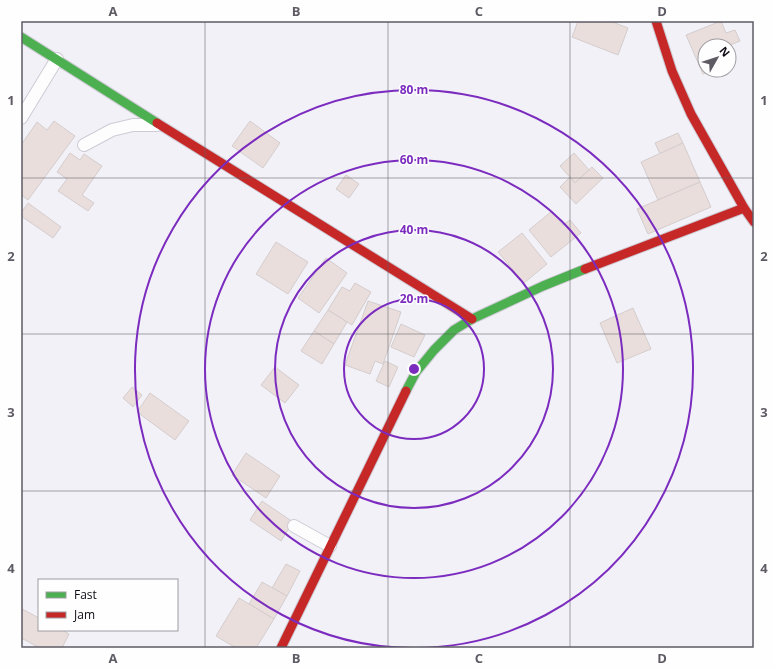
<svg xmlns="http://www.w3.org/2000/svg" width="775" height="669" viewBox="0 0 775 669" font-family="'Open Sans',sans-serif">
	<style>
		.building { fill: #e9dedc; stroke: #d4cdcd }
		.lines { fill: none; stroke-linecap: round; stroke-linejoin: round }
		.lane-casing { stroke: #cecbd4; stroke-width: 14 }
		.fast-casing { stroke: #cecbd4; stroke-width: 11 }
		.jam-casing { stroke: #cecbd4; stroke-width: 11 }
		.lane { stroke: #fdfdfe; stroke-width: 12 }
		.fast { stroke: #4caf50; stroke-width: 9 }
		.jam { stroke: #c62828; stroke-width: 9 }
		.grid { fill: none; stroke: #5e5b64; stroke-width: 1; stroke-opacity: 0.55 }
		.ring { fill: none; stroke: #7b2cbf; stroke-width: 2 }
		.centre { fill: #7b2cbf; stroke: #fefefe; stroke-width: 2 }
		.ring-label { font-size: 12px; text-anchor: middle; font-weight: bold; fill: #7b2cbf; stroke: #fefefe; stroke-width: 3; stroke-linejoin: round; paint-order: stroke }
		.neatline { fill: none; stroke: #5e5b64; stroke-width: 1.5 }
		.grid-label { font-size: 13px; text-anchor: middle; font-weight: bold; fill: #5e5b64 }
	</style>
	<rect width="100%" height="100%" fill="#f3f1f8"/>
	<g class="building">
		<path d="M578 21H610L628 28 618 55 572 37Z"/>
		<path d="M721 21 726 33 735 30 740 41 728 46H705V70H712L703 74 686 35Z"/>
		<path d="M54 121 75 136 28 200 21 195V145L37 122 47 130Z"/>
		<path d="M250 121 280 143 263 168 232 146Z"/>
		<path d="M678 133 683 143 660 154 655 143Z"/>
		<path d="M683 143 700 182 658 200 641 162Z"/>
		<path d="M70 153 80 160 84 154 102 166 82 195 94 203 88 211 58 191 67 179 57 172Z"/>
		<path d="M574 153 589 170 575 183 560 166Z"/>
		<path d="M592 167 603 178 576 204 560 187 570 177 575 183Z"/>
		<path d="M346 175 359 184 349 198 336 189Z"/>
		<path d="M700 182 711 207 648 234 637 209Z"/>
		<path d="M28 203 61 227 53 238 21 216V213Z"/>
		<path d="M552 211 563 225 570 220 581 233 551 257 529 230Z"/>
		<path d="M522 233 547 264 524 283 498 252Z"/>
		<path d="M276 242 308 262 288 294 256 274Z"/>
		<path d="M326 258 347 273 319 313 298 298Z"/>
		<path d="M355 283 371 292 352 325 328 310 342 287 350 291Z"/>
		<path d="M368 301 401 312 383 364 375 361 370 374 345 365Z"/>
		<path d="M633 308 651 349 617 363 600 323Z"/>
		<path d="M328 310 347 322 334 344 314 331Z"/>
		<path d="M401 324 425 335 414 357 391 347Z"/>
		<path d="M314 331 334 344 322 364 301 351Z"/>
		<path d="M385 361 398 367 389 387 376 381Z"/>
		<path d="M275 367 299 385 285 403 261 385Z"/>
		<path d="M132 387 142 395 133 407 123 398Z"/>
		<path d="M150 393 189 421 175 440 137 412Z"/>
		<path d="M246 453 280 476 266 498 232 475Z"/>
		<path d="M262 501 293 522 281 541 250 520Z"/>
		<path d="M286 564 300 571 287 596 272 588Z"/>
		<path d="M262 582 287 596 274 619 249 604Z"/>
		<path d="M239 598 274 619 256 648H236L216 636Z"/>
		<path d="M22 609 39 618V630H62L69 634 62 648H40L21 638V611Z"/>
	</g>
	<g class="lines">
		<g class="lane-casing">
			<g id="lane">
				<path d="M21 118 57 59"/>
				<path d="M84 145 112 130 133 125H157"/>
				<path d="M294 526 330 546"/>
			</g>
		</g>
		<g class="fast-casing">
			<g id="fast">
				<path d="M21 37 157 123"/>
				<path d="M406 391 416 372 434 350 454 330 472 319 543 286 585 269"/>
			</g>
		</g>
		<g class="jam-casing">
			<g id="jam">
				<path d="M656 21 672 71 691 114 744 208 754 222"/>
				<path d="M157 123 472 319"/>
				<path d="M585 269 744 208"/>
				<path d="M281 648 406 391"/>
			</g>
		</g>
		<use href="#lane" class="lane"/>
		<use href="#fast" class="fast"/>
		<use href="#jam" class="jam"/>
	</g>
	<path class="grid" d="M205 21V648M388 21V648M570 21V648M21 178H754M21 334H754M21 491H754"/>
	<g class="ring">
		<circle cx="414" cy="369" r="70"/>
		<circle cx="414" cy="369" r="139"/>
		<circle cx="414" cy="369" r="209"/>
		<path d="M412 648A279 279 0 1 1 416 648"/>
	</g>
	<circle cx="414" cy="369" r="6" class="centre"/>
	<g class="ring-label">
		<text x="414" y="94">80 m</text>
		<text x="414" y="164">60 m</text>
		<text x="414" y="234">40 m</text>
		<text x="414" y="303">20 m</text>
	</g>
	<rect width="775" height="669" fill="none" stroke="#fefefe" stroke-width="44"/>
	<rect x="38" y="579" width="140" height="52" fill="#fefefe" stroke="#9e9ca0"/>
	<rect x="46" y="592" width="20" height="6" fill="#4caf50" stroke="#9e9ca0"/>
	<text x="74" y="599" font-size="12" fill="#0d0a14">Fast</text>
	<rect x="46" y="612" width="20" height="6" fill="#c62828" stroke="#9e9ca0"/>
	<text x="74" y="619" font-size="12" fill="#0d0a14">Jam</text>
	<g transform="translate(717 58) rotate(51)"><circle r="19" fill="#fefefe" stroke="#9e9ca0"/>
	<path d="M0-3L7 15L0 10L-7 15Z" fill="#5e5b64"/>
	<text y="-6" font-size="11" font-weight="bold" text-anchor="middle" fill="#0d0a14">N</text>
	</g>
	<rect x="22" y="22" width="731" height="625" class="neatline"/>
	<g class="grid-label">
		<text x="113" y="16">A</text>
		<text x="296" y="16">B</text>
		<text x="479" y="16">C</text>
		<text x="662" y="16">D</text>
		<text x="11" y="105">1</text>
		<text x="764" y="105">1</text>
		<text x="11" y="261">2</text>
		<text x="764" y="261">2</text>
		<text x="11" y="417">3</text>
		<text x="764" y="417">3</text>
		<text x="11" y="573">4</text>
		<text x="764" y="573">4</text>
		<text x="113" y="663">A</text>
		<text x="296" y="663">B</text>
		<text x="479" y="663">C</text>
		<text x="662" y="663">D</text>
	</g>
</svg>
